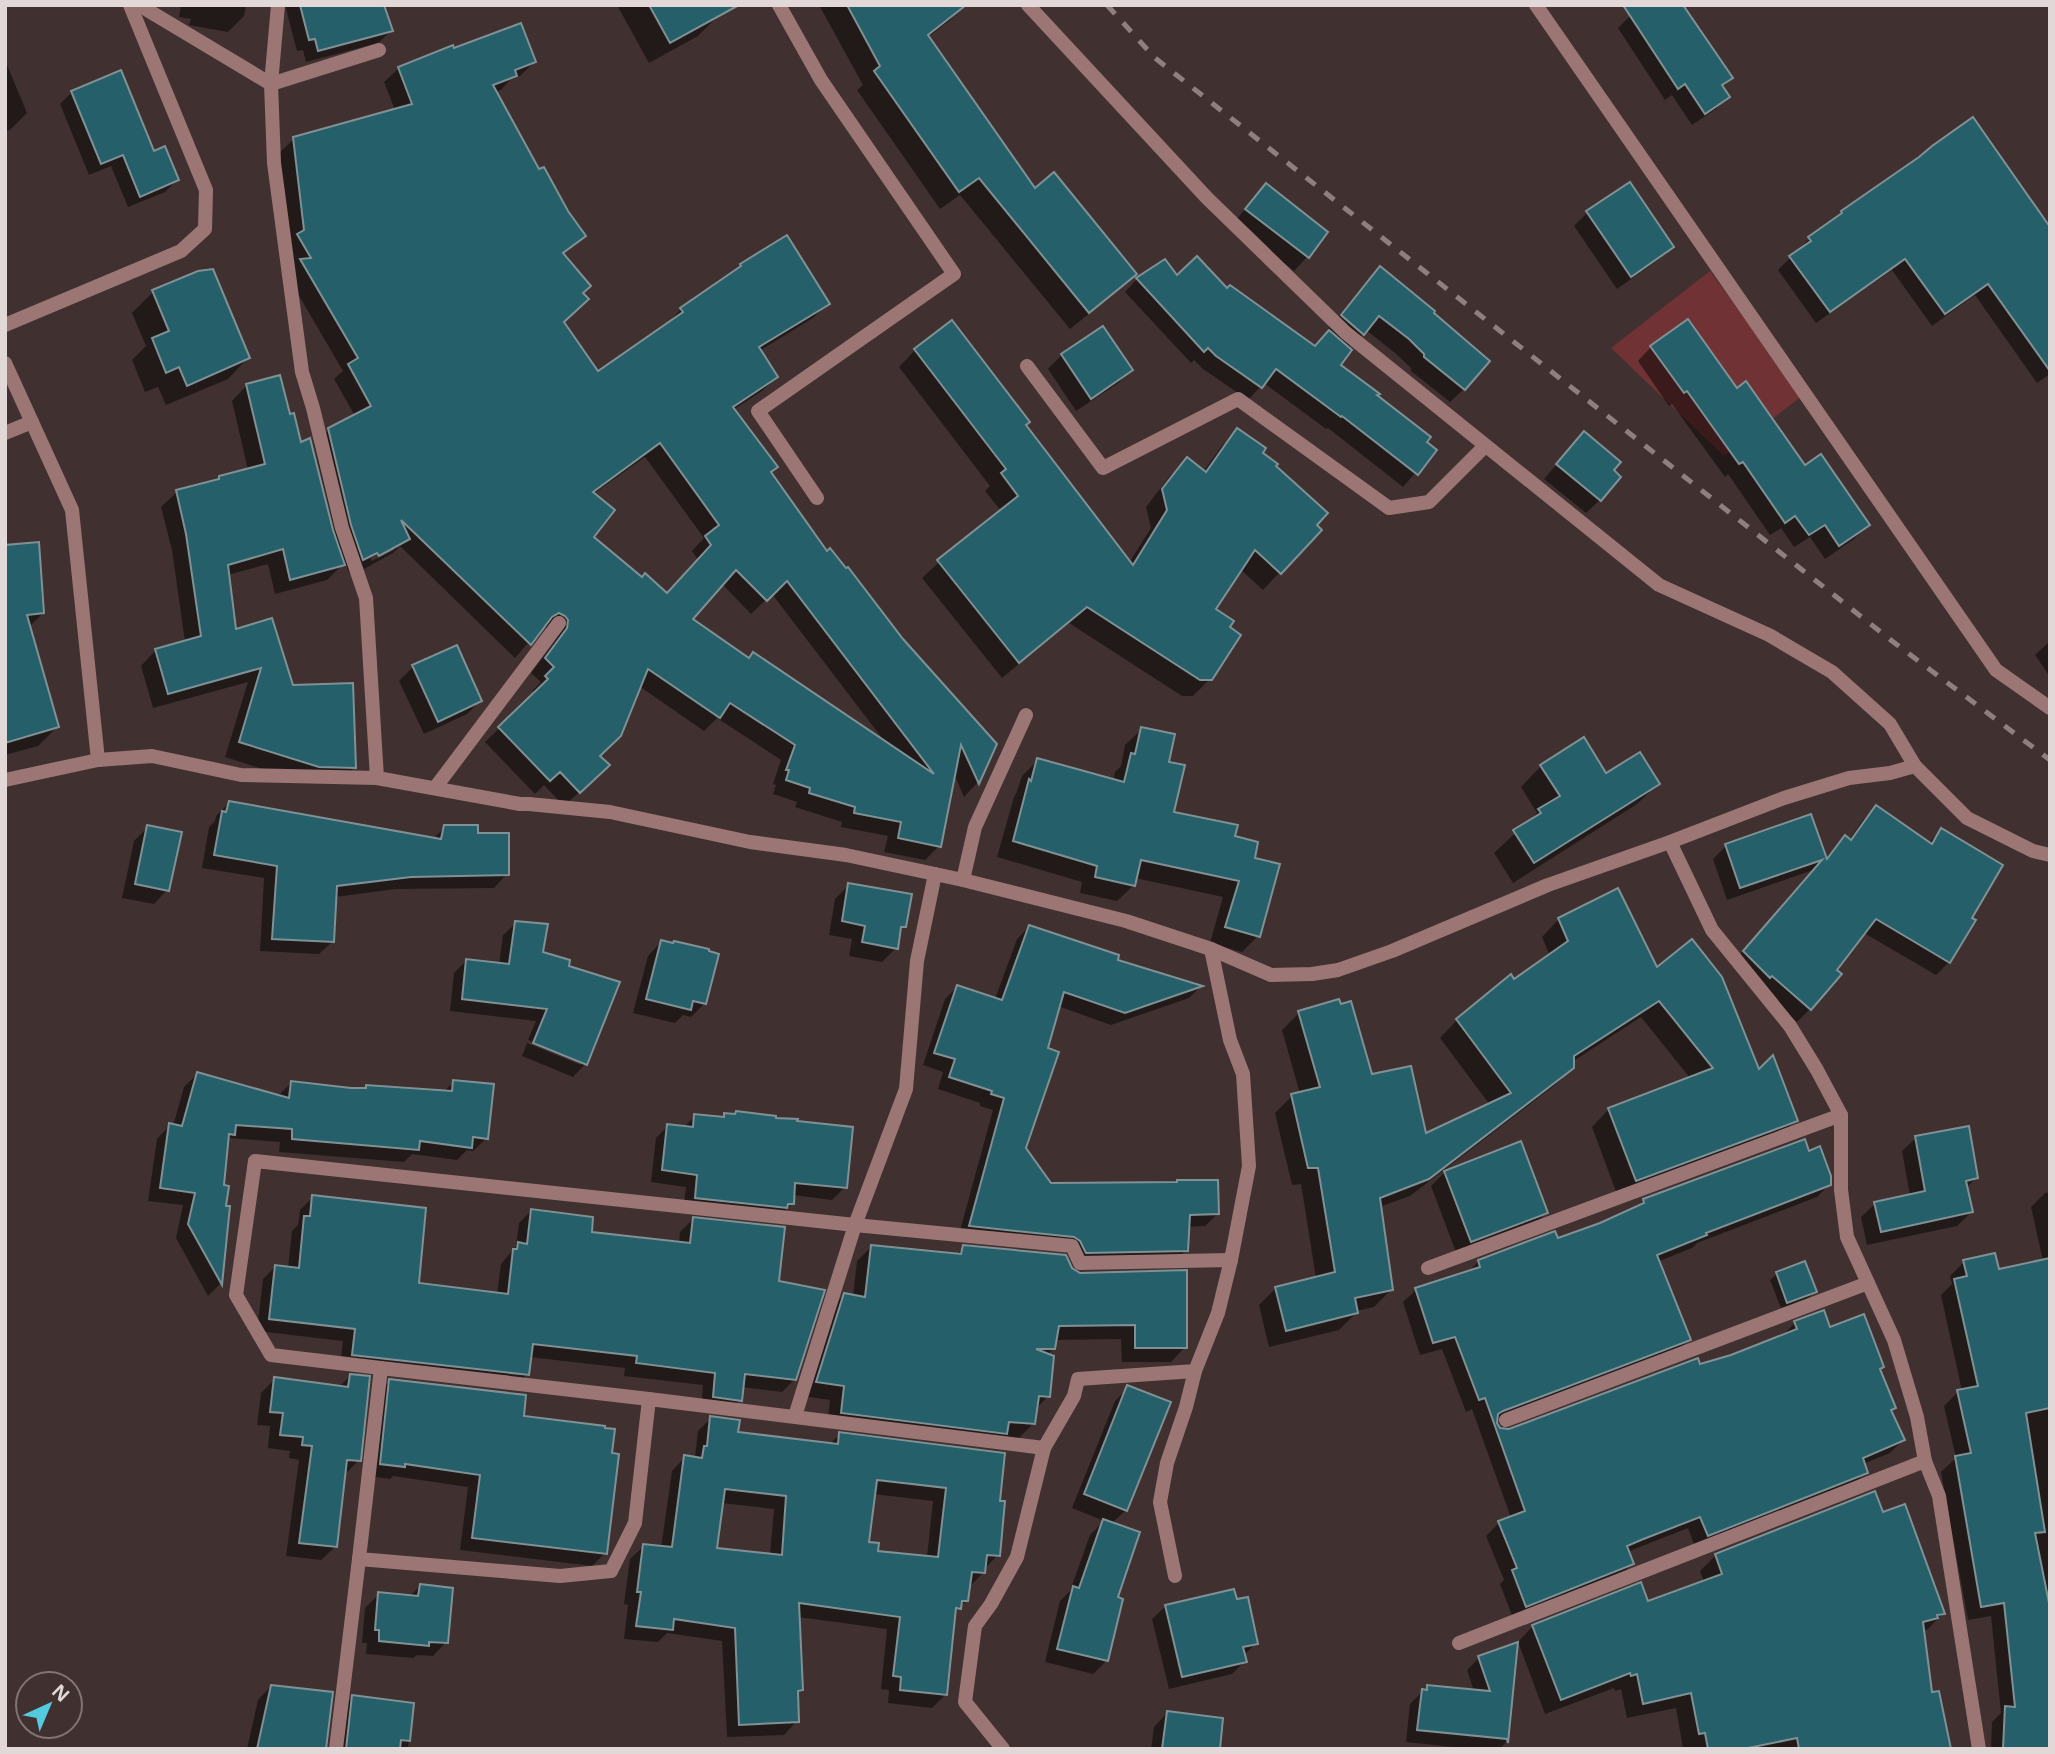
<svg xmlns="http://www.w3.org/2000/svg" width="2055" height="1754" viewBox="0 0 2055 1754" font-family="'Open Sans',sans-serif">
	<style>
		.green { fill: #703234 }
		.shadow { fill: #0007; fill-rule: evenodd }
		.building { fill: #255f69; stroke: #7f9195; stroke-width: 2; fill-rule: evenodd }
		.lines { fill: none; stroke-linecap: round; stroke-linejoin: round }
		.minor { stroke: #9b7675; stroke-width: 14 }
		.rail { stroke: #8d807f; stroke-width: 5; stroke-dasharray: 12 12; stroke-linecap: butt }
	</style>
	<rect width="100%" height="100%" fill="#403130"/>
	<path class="green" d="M1710 271 1802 396 1724 456 1611 348Z"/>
	<g class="shadow">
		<path d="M181 5H246L244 16 228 32 189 25 191 19 179 17Z"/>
		<path d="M285 5H382L391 31 378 43 306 62 303 50 297 51Z"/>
		<path d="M617 5H714L719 15 698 36 649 63Z"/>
		<path d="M819 5H965L949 21 927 38 1035 190 1134 274 1116 292 1070 329 960 195 940 209 857 90 863 85Z"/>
		<path d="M1630 16 1730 78 1721 87 1728 97 1716 109 1692 125 1672 95 1665 100 1618 28Z"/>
		<path d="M453 51 534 62 520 76 510 80 501 90 495 92 539 171 583 235 562 255 581 294 562 322 598 373 667 324 681 309 733 274 741 266 827 304 813 318 759 351 776 377 762 391 733 410 770 473 826 554 995 744 977 783 964 797 954 774 939 846 925 860 884 852 888 836 841 827 842 822 795 807 797 802 773 794 776 785 773 784 781 760 717 718 704 731 639 686 598 756 593 780 564 806 544 785 535 794 485 742 534 695 532 691 541 682 531 673 553 644 554 635 551 630 544 627 541 628 515 658 400 546 393 553 364 569 362 566 349 573 345 562 327 580 275 594 268 564 228 575 235 631 292 687 355 767 339 782H303L225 757 248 682 153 708 141 666 156 650 185 642 172 550 161 507 177 492 216 482 220 478 248 470 232 401 247 385 289 416 336 545 338 544 314 444 329 430 355 416 334 379 343 371 287 275 279 153 294 139 395 110 384 82 399 68ZM645 457 704 538 692 551 698 560 666 595 641 579 591 537 593 494ZM394 546V550L372 561 370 558ZM722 584 751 614 772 594 885 742 749 659 690 619Z"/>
		<path d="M5 60 27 113 11 129 5 132Z"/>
		<path d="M72 92 153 153 177 180 165 192 128 207 111 166 89 175 60 104Z"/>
		<path d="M1920 158 2046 225 2050 222V374L2037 383 1975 295 1932 326 1892 270 1816 323 1778 270 1809 239 1832 222 1842 213Z"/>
		<path d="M1266 186 1326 233 1307 257 1294 271 1233 223Z"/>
		<path d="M1587 213 1672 247 1658 260 1617 289 1574 226Z"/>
		<path d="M1380 269 1464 389 1450 402 1411 371V368L1395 353 1366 330 1348 349 1338 365 1376 396 1435 450 1403 487 1328 428 1326 429 1264 383 1248 400 1203 369 1194 360 1191 363 1125 292 1137 279 1177 278 1227 291 1313 348 1330 331 1328 329 1367 282Z"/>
		<path d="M153 292 248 358 228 379 166 405 158 387 145 392 132 360 146 346 132 313Z"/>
		<path d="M1651 347 1736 390 1805 468 1868 525 1854 539 1825 559 1810 537 1794 547 1781 528 1770 535 1728 474 1725 477 1672 404 1669 406 1638 361Z"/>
		<path d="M915 350 1024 425 1129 563 1151 528 1146 507 1170 476 1187 460 1203 472 1221 447 1237 431 1274 467 1319 530 1263 590 1240 569 1214 610 1210 679 1193 696H1182L1069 623 1002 678 922 578 939 562 1001 511 985 491 990 486 899 367Z"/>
		<path d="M1062 355 1131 370 1117 384 1076 411 1048 369Z"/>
		<path d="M1584 433 1612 471 1600 500 1586 513 1544 479Z"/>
		<path d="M5 547 43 613 29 627 57 727 38 746 5 755Z"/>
		<path d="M2050 641V677L2035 655Z"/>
		<path d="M456 647 480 701 467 714 424 734 399 681 413 667Z"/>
		<path d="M1142 729 1167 763 1172 813 1233 837 1253 859 1258 936 1242 952 1210 943 1223 897 1135 878 1134 885 1117 901 1080 893 1082 882 997 857 1014 797 1016 794 1022 776 1038 760 1113 781 1115 772 1121 766 1125 745Z"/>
		<path d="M1541 766 1658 784 1637 804 1513 883 1494 853 1537 813 1521 787Z"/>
		<path d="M229 803 433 839 445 827 477 835 507 874 494 888 396 889 335 897 333 941 319 954 260 951 264 878 202 868 209 827 215 821 216 816Z"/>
		<path d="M1876 807 1928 844 1941 830 1949 962 1936 975 1864 933 1835 971 1810 1009 1797 1022 1758 988 1756 990 1731 965 1813 870 1727 900 1713 859 1726 846 1825 860 1845 837 1849 840 1863 820Z"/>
		<path d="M148 827 167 890 154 904 122 898 134 841Z"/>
		<path d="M849 885 904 926 899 932 896 948 882 962 849 956 852 939 829 935 835 899Z"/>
		<path d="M1559 919 1657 970 1758 1072 1796 1120 1779 1138 1618 1197 1592 1127 1609 1109 1690 1078 1641 1017 1572 1062V1068L1555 1085 1410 1196 1379 1207 1391 1290 1374 1307 1356 1311V1313L1339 1330 1269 1347 1259 1305 1276 1288 1316 1278 1301 1184 1292 1185 1275 1113 1292 1096 1300 1094 1282 1030 1299 1013 1370 1076 1424 1136 1490 1105 1440 1038 1457 1020 1511 977 1514 981 1550 956 1542 937Z"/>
		<path d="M516 923 541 954 566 967 618 983 585 1064 573 1077 522 1056 527 1043 581 1065V1061L528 1040 536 1021 450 1011 454 973 466 961 499 965 503 935Z"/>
		<path d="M1029 927 1115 961 1200 987 1189 998 1111 1025 1058 1006 1046 1049 1024 1149 1050 1185 1217 1214 1205 1226 1187 1227 1186 1250 1174 1263 1074 1265 1068 1254 1061 1248 958 1238 993 1110 980 1106V1103L938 1089 943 1072 923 1065 945 999 957 987 995 999 1017 939Z"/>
		<path d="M661 942 705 1003 691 1017 683 1015 675 1023 633 1013 648 956Z"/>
		<path d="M197 1074 278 1096 291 1083 364 1089 367 1087 443 1092 454 1082 487 1138 473 1151 467 1150 457 1160 412 1154 404 1162 279 1152 280 1142 229 1138 227 1141 222 1187 224 1207 228 1208 220 1284 208 1296 176 1238 183 1205 148 1201 157 1139 170 1125 173 1126 184 1087Z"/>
		<path d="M725 1115 774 1119 845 1187 832 1200 793 1195 792 1203 780 1216 683 1210 686 1187 651 1182 656 1138 668 1126 683 1128 695 1116 722 1118Z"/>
		<path d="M1916 1138 1976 1178 1966 1188 1971 1212 1957 1226 1867 1245 1861 1217 1875 1204 1910 1196 1902 1151Z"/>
		<path d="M1808 1153 1830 1184 1817 1197 1697 1243 1692 1248 1657 1262 1689 1339 1676 1352 1496 1420 1498 1428 1510 1431 1699 1366 1732 1357 1783 1335 1795 1323 1829 1329 1879 1370 1894 1407 1890 1411 1903 1440 1890 1453 1863 1464 1866 1472 1853 1485 1695 1547 1688 1528 1627 1552 1632 1564 1619 1577 1513 1618 1500 1584 1504 1580 1486 1536 1499 1523 1511 1518 1472 1409 1466 1412 1442 1349 1420 1355 1403 1302 1416 1290 1467 1273 1479 1261 1557 1240 1634 1210 1644 1200Z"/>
		<path d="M1445 1172 1546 1213 1532 1227 1457 1255 1431 1186Z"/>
		<path d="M2050 1192V1749H1991L1992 1722 2001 1713 1991 1616 1968 1620 1941 1472 1956 1458 1944 1406 1958 1392 1962 1391 1941 1295 1952 1284 1950 1276 1964 1262 1997 1271 2043 1261 2031 1207 2045 1193Z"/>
		<path d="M313 1197 417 1285 497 1294 501 1264 516 1246 519 1223 532 1210 590 1234 679 1243 680 1232 693 1219 777 1283 795 1379 782 1392 742 1387 740 1400 727 1413 701 1410 703 1385 624 1376 625 1368 529 1357 527 1375 514 1387 340 1367 343 1341 257 1331 263 1279 276 1266 288 1268 292 1231 298 1225 300 1210Z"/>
		<path d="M872 1246 956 1256 964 1247 1070 1269 1185 1347 1171 1362H1122L1121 1339 1055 1340 1054 1348 1047 1355 1048 1396 1036 1409 1034 1423 1019 1438 827 1427 830 1400 802 1396 830 1309 844 1295 853 1296 857 1261Z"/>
		<path d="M1804 1263 1815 1292 1808 1298 1781 1308 1770 1280 1777 1274Z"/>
		<path d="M350 1376 359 1460 345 1474 335 1547 321 1560 286 1556 299 1460 289 1458 290 1451 268 1448 270 1426 257 1425 261 1393 275 1379 339 1387Z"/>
		<path d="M390 1381 522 1418 605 1553 592 1566 460 1550 468 1487 393 1476 390 1479 368 1476 377 1394Z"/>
		<path d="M1129 1387 1126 1510 1111 1524 1116 1598 1121 1600 1106 1661 1093 1674 1045 1662 1060 1601 1070 1591 1090 1535 1104 1521 1072 1508 1115 1401Z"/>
		<path d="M711 1418 736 1434 829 1445 840 1434 998 1503V1555L984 1569V1572L970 1586 968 1585 967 1600 954 1613 945 1695 932 1708 888 1703 889 1690 881 1689 887 1629 798 1617 801 1690 796 1695 797 1721 784 1735 727 1737 722 1641 667 1633 658 1642 624 1639 628 1605 624 1604 630 1559 644 1546 661 1548 672 1471 685 1457H695L698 1431ZM873 1494 933 1501 927 1557 876 1552 867 1543ZM721 1503 774 1509 770 1555 715 1549Z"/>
		<path d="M1882 1515 1943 1613 1928 1629 1923 1631 1930 1694 1950 1749H1683L1676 1708 1627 1718 1621 1689 1615 1691 1614 1688 1545 1714 1518 1642 1533 1626 1647 1603 1704 1582 1700 1571 1716 1555Z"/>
		<path d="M420 1586 446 1642 433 1656 417 1655 413 1658 366 1654 367 1643H362L365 1608 379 1594 409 1597Z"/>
		<path d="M1166 1606 1256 1643 1243 1656 1245 1661 1232 1674 1169 1689 1152 1619Z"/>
		<path d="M1516 1645 1506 1742 1500 1749H1472L1406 1742 1410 1704 1423 1691 1428 1687 1474 1691 1467 1670 1479 1658Z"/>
		<path d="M271 1686 323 1749H247L258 1700Z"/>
		<path d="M353 1697 412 1704 408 1749H335L340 1710Z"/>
		<path d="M1167 1713 1218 1749H1151L1154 1727Z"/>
	</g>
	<g class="building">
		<path d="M300 5H384L393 31 318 51 315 39 309 40Z"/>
		<path d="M649 5H739L670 43Z"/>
		<path d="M847 5H966L928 35 1035 188 1054 172 1137 274 1089 313 979 178 959 192 874 71 880 66Z"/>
		<path d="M1623 5H1683L1733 78 1722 85 1730 97 1705 114 1685 84 1678 89Z"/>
		<path d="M521 23 536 62 515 70 517 76 493 85 539 169 544 167 568 211 586 236 563 253 591 286 583 293 589 299 564 322 598 371 683 312 680 308 741 266 740 264 787 235 830 304 759 347 778 377 733 407 778 467 771 472 827 551 830 548 846 568 848 567 903 639 997 744 979 784 961 745 941 847 898 838 901 822 854 813 855 807 809 793 810 788 786 780 789 770H786L795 745 730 703 720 718 648 669 621 736 600 756 610 765 580 793 560 772 550 781 498 727 548 679 545 676 554 667 545 658 567 628 568 620 565 616 559 613 552 617 531 645 401 520 410 539 379 556 377 553 363 560 351 525 328 428 371 406 348 364 358 358 300 259 311 258 297 234 304 230 293 137 412 104 398 67 453 45 454 48ZM660 443 719 525 705 536 711 545 667 593 645 573 642 577 594 537 615 510 593 492ZM736 570 767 601 787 581 934 774 753 652 749 658 693 619Z"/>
		<path d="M121 70 154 151 165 146 179 180 140 197 123 155 101 164 71 91Z"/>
		<path d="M1973 117 2050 227V371L1988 284 1945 314 1905 259 1830 312 1789 256 1811 241 1808 237 1842 213 1841 211 1919 157 1932 146Z"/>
		<path d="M1630 182 1674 247 1631 277 1586 211Z"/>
		<path d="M1266 183 1328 232 1309 258 1245 209Z"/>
		<path d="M1197 256 1227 288 1230 285 1315 346 1329 330 1352 350 1341 365 1380 394 1377 395 1431 437 1427 442 1437 450 1418 475 1342 416 1341 417 1276 369 1262 388 1216 356 1208 348 1204 352 1136 278 1165 259 1177 275Z"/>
		<path d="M1380 266 1435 311 1434 313 1490 361 1465 390 1424 357V354L1409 339 1379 316 1364 335 1341 315Z"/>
		<path d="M213 269 250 358 187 386 179 367 166 373 152 338 169 331 152 290 198 271Z"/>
		<path d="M1688 319 1737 388 1746 381 1805 465 1821 454 1870 525 1839 546 1825 525 1809 535 1795 516 1785 523 1743 462 1739 464 1687 391 1684 393 1650 346Z"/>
		<path d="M952 320 1030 422 1026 425 1133 565 1167 510 1162 489 1187 457 1206 472 1237 428 1266 448 1263 453 1278 464 1276 466 1328 513 1317 525 1322 530 1281 574 1255 550 1216 609 1234 621 1230 627 1241 635 1212 680H1200L1087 607 1019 663 937 560 1018 496 1001 473 1006 469 914 349Z"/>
		<path d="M1103 326 1133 370 1091 399 1061 354Z"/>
		<path d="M280 375 290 414 294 413 301 442 310 438 333 530 345 565 290 580 283 549 228 565 236 629 272 618 293 685 353 683 356 768 319 767 239 742 261 668 168 694 155 649 201 636 186 534 176 490 219 479V476L265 464 246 384Z"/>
		<path d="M1584 431 1621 462 1614 470 1621 477 1601 501 1556 464Z"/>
		<path d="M39 542 44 613 27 615 59 727 5 743V545Z"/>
		<path d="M457 645 482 701 438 722 412 665Z"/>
		<path d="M1141 727 1175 734 1169 762 1185 765 1174 812 1238 825 1235 836 1258 842 1255 858 1280 864 1260 937 1225 927 1239 881 1141 860 1135 886 1095 877 1097 866 1013 841 1029 779 1031 781 1037 758 1124 782 1131 753 1135 754Z"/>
		<path d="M1584 737 1606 773 1640 752 1660 784 1534 863 1513 830 1541 813 1538 809 1560 796 1540 765Z"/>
		<path d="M229 801 441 839 444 825H478V833H509V875L411 877 337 886 334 942 272 939 277 866 214 855 222 811 226 812Z"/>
		<path d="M1876 805 1932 844 1941 828 2003 865 1972 918 1976 920 1950 963 1876 919 1837 970 1842 974 1811 1010 1772 976 1770 978 1743 951 1822 860 1740 888 1725 844 1811 814 1827 859 1845 835 1851 840Z"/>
		<path d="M147 825 182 832 169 891 135 884Z"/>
		<path d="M848 883 912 894 906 927H901L898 949 862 942 865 926 842 921Z"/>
		<path d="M1618 888 1657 967 1692 939 1722 977 1759 1069 1773 1055 1798 1121 1636 1181 1608 1108 1713 1068 1659 1001 1574 1056V1068L1429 1179 1380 1198 1393 1290 1355 1298 1358 1313 1286 1331 1275 1287 1335 1272 1318 1168H1308L1291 1094 1320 1087 1298 1011 1339 999 1341 1004 1351 1001 1372 1074 1411 1066 1426 1133 1511 1093 1456 1019 1511 974 1514 979 1568 941 1558 918Z"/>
		<path d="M515 921 548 924 543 952 570 960 569 966 620 982 587 1065 533 1043 547 1009 462 999 466 959 509 964Z"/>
		<path d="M1029 925 1119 955 1118 960 1203 986 1125 1013 1064 992 1048 1048 1059 1052 1026 1148 1051 1183 1177 1182V1180H1218L1219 1214 1190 1215 1188 1251 1086 1253 1080 1241 1074 1237 969 1226 1004 1098 991 1094 992 1091 949 1077 955 1059 934 1053 957 985 1002 1000Z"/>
		<path d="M661 940 673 943 674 941 709 949V951L719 954 706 1004 693 1001 691 1010 646 999Z"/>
		<path d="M197 1072 289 1098 291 1081 351 1088H366V1085L452 1091 453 1080 494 1084 488 1139 473 1137 472 1148 420 1141 419 1150 292 1139V1129L236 1125 235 1135 229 1134 224 1185 229 1186 226 1206H230L222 1285 188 1224 195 1193 160 1188 169 1123 182 1126Z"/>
		<path d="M736 1111 776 1116V1118L798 1119 797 1121 853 1127 847 1188 795 1183 794 1204H788L787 1208 695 1198 697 1175 662 1170 667 1124 693 1127 694 1114 724 1117V1113L735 1114Z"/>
		<path d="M1969 1126 1978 1178 1966 1181 1973 1212 1881 1232 1874 1202 1925 1191 1915 1136Z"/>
		<path d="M1805 1139 1809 1151 1820 1146 1831 1176V1185L1706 1233 1707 1235 1657 1255 1691 1340 1503 1411 1498 1414 1497 1423 1500 1428 1509 1429 1698 1358 1700 1364 1731 1355 1797 1329 1794 1321 1824 1310 1830 1327 1864 1314 1884 1367 1880 1369 1896 1408 1891 1410 1905 1440 1863 1458 1868 1473 1708 1536 1700 1517 1641 1540 1627 1546 1634 1564 1526 1607 1512 1570 1517 1568 1498 1521 1525 1511 1485 1398 1479 1400 1455 1337 1433 1343 1415 1288 1480 1267 1478 1260 1555 1231 1558 1238 1600 1223 1644 1203 1643 1199Z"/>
		<path d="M1521 1141 1548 1213 1471 1242 1444 1171Z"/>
		<path d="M312 1195 426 1208 419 1283 508 1294 513 1249H517L518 1242 527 1244 531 1209 593 1217 592 1232 690 1243 693 1217 785 1227 779 1281 825 1290 796 1380 745 1374 742 1401 713 1397 715 1373 636 1363 637 1356 533 1344 529 1375 352 1355 355 1329 269 1319 275 1265 299 1268 304 1216H310Z"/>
		<path d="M871 1245 961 1254 963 1245 1066 1255 1072 1268 1080 1273 1187 1270V1348H1135V1325L1059 1326 1055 1349H1036L1054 1356 1050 1397 1039 1396 1035 1424 1009 1422 1007 1434 841 1413 844 1386 816 1382 844 1293 865 1297Z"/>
		<path d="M1995 1253 1999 1269 2050 1258V1408L2026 1413 2045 1532 2035 1533 2050 1608V1749H2003L2005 1706 2015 1707 2004 1603 1981 1607 1955 1456 1971 1453 1957 1390 1978 1386 1954 1279 1967 1276 1963 1260Z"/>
		<path d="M1805 1261 1817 1292 1787 1303 1776 1272Z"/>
		<path d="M350 1374 370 1376 361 1461 347 1460 337 1547 299 1543 312 1446 302 1445 303 1437 280 1435 283 1413 270 1412 274 1377 348 1387Z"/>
		<path d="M389 1379 526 1395 524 1416 605 1426V1428L615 1429 612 1453 619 1454 607 1554 472 1538 480 1475 405 1464V1467L380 1464Z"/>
		<path d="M1127 1385 1171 1402 1127 1511 1084 1494Z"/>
		<path d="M710 1416 740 1420 738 1432 838 1444 839 1432 1005 1453 1000 1501H1005L1000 1556 987 1555 985 1573 972 1572 968 1601H962L961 1609 956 1608 947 1695 900 1690 901 1677 893 1676 900 1617 799 1603 803 1690 798 1691 799 1722 739 1725 735 1628 674 1619 673 1630 636 1626 641 1592H637L643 1544 672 1547 684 1455 702 1458 704 1446H707ZM877 1480 946 1488 938 1557 878 1551 879 1543 869 1542ZM725 1489 786 1496 782 1555 717 1548Z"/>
		<path d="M1875 1491 1883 1512 1905 1504 1945 1614 1937 1615 1938 1618 1923 1622 1932 1692 1939 1691 1951 1749H1799L1797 1738 1743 1749H1708L1705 1733 1699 1734 1691 1693 1643 1704 1637 1674 1631 1676 1630 1673 1561 1700 1532 1625 1641 1582 1648 1601 1722 1574 1715 1554Z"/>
		<path d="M1103 1519 1140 1532 1118 1597 1123 1599 1108 1661 1057 1649 1073 1586 1079 1588Z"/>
		<path d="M420 1584 453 1588 448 1643 429 1642V1646L379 1641V1630H375L378 1592 418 1596Z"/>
		<path d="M1234 1589 1237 1599 1248 1597 1258 1644 1243 1647 1247 1662 1182 1677 1165 1605Z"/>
		<path d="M1518 1642 1508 1743 1507 1739 1417 1730 1422 1689 1427 1690V1685L1490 1691 1478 1656Z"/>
		<path d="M271 1685 333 1692 326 1749H257Z"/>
		<path d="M352 1695 414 1703 410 1741 401 1740 400 1749H346Z"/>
		<path d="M1167 1711 1223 1718 1220 1749H1162Z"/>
	</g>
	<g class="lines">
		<g class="minor">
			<path d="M139 5 271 84 379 50"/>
			<path d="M278 5 271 84 274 163 302 372 313 408 342 528 366 598 377 778"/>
			<path d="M779 5 821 80 954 274 758 411 817 498"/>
			<path d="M1028 5 1207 198 1346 333 1659 585 1769 635 1832 672 1890 724 1915 766 1967 818 2033 851 2050 855"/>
			<path d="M1536 5 1996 670 2050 708"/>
			<path d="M5 325 181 251 205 229 206 190 130 5"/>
			<path d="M5 363 72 510 98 760"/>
			<path d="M1027 366 1103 468 1238 399 1389 508 1429 502 1485 446"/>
			<path d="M5 433 32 422"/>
			<path d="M5 780 98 760 152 756 241 775 377 778 520 804H529L610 812 750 842 846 855 963 880 1126 921 1211 949 1271 975 1312 974 1338 970 1392 951 1548 885 1670 842 1784 798 1849 778 1890 773 1915 766"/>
			<path d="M435 788 559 623"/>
			<path d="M1670 842 1712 930 1790 1026 1817 1070 1841 1115V1190L1847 1237 1894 1340 1917 1417 1925 1461 1939 1496 1979 1749"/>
			<path d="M963 880 975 827 1026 715"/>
			<path d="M1428 1268 1841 1115"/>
			<path d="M381 1368 649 1399"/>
			<path d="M795 1416 855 1225 906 1089 917 961 935 874"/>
			<path d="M1506 1420 1868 1283"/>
			<path d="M1044 1448 649 1399 635 1523 611 1571 560 1576 359 1559 381 1368 271 1355 236 1295 255 1161 855 1225 1072 1246 1080 1263 1231 1260"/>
			<path d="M1175 1576 1160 1502 1167 1463 1186 1407 1195 1371"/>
			<path d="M1459 1643 1925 1461"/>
			<path d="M336 1749 359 1559"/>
			<path d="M1003 1749 965 1702 975 1626 991 1604 1017 1557 1044 1448 1074 1396 1078 1379 1195 1371 1218 1313 1231 1260 1249 1166 1243 1074 1230 1040 1211 949"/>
		</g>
		<path class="rail" d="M1107 5 1155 58 1892 641 2050 760"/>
	</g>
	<rect width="2055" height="1754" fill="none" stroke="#e2d8d8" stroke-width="14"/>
	<g transform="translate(49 1705) rotate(44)"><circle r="33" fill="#403130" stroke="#817473" stroke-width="2"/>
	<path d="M0-5L12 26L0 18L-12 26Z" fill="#54cade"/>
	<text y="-10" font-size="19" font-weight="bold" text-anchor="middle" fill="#e2d8d8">N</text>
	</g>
</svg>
